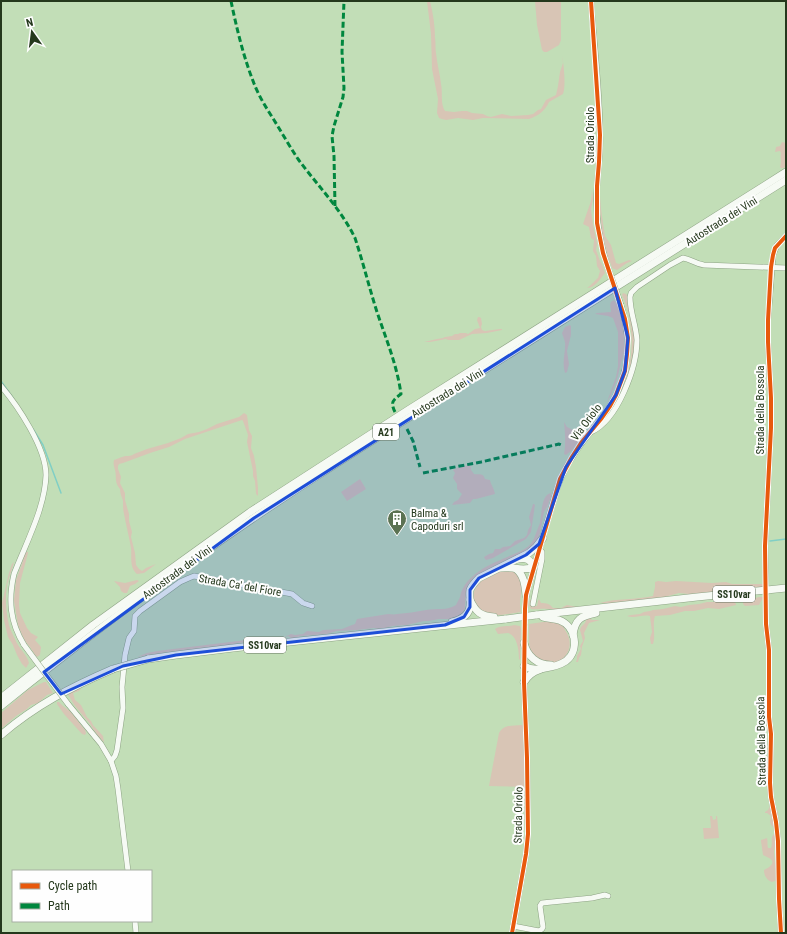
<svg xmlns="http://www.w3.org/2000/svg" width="787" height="934" viewBox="0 0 787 934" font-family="'Roboto Condensed',sans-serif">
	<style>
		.green { fill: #d8c5b5 }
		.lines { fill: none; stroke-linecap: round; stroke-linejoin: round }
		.stream { stroke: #80cfc5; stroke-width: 1.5 }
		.minor-casing { stroke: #8da384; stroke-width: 6 }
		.highway-casing { stroke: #8da384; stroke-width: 8 }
		.minor { stroke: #f6faf4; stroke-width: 5 }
		.highway { stroke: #f6faf4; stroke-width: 7 }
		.minor-bridge-casing { stroke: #8da384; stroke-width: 6; stroke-linecap: butt }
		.highway-bridge-casing { stroke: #8da384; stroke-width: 8; stroke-linecap: butt }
		.minor-bridge { stroke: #f6faf4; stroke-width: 5 }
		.highway-bridge { stroke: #f6faf4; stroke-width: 7 }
		.quiet { stroke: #00873e; stroke-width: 3; stroke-dasharray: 6 3; stroke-linecap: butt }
		.cycleway-casing { stroke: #fefefe; stroke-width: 6 }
		.cycleway { stroke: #e8590c; stroke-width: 4 }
		.marked { fill: #1d4ed8; fill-opacity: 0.2; stroke: #1d4ed8; stroke-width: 3; stroke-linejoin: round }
		.labels { text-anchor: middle; stroke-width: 4; stroke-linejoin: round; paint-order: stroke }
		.shield { fill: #fefefe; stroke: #657360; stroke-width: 1 }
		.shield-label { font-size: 10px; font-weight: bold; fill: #24381c }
		.street-label { font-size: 11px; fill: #24381c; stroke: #fefefe }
		.poi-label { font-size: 11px; fill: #24381c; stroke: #fefefe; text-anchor: start }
	</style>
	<rect width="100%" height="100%" fill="#c2deb7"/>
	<g class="green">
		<path d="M427 1H430C433 13 435 26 435 38 436 43 435 48 436 53 437 64 440 74 441 84 443 93 440 103 445 111L454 112 462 111H467L472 113 483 114 487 116 491 117 502 114 511 116 528 115 533 114 538 110 541 109 546 100 556 95 558 86 560 72 563 63 562 56C564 65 566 87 563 94L549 102C545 111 538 116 529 119L483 118 473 120 458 118 446 120 442 119 439 118 437 113 438 99 432 69 431 34Z"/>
		<path d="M535 1H561V40L559 45 547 52H544L542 50 537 25Z"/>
		<path d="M782 142 786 143V165L784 168H781L780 167C782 162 780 158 781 153L780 151 775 152 776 147 780 146Z"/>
		<path d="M599 184 601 209 604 230 605 236 611 245 616 263 619 264 629 260 632 261 627 263 617 270 612 268V267L607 254 602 232 599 198Z"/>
		<path d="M592 190 593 199 591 210 593 224 597 244 596 250 600 261 602 264 605 273C600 279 595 288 587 288 592 285 594 281 598 278L600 271 597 266 596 256 593 251 594 240 591 238 589 227 583 224 591 201Z"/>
		<path d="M623 293 626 294 628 297C631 312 636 329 635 346 634 359 629 375 624 387 625 379 629 371 630 363 634 342 631 313 622 295Z"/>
		<path d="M614 300 618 305 624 330V353L620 367 617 379 610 397 607 402 616 377 618 366V332L613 318 608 316 595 314 597 313 611 312C611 307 608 302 614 300Z"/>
		<path d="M479 317 481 318 482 324 481 327 482 330 485 331 500 329H502V330L487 333 472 334 459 340H448L446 339 430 342H424L437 339 443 338 445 337 452 336 455 334H458L460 333H466L468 334 471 332 475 329 480 328 477 320 478 317Z"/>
		<path d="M570 325 571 326V335L567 351 569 364 567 372 565 373C562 362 565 355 565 346 566 342 563 337 562 333L565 327Z"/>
		<path d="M244 413 247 415 249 430 252 436 251 448 254 456 256 467 258 488V496L256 494 255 481 253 476V471L247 442 248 435 243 421 242 420 185 439 169 447 150 453 123 463 119 464 118 466V469L121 477 120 483 125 493V500L129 514V521L132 532 131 537 135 553 136 565 139 569 142 571 146 568 156 564 144 573 137 574C129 567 132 557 131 548 129 536 126 525 124 514 123 510 123 505 123 501 122 497 120 494 120 489 114 482 117 478 115 470 114 466 113 464 114 460 117 459 119 458 122 457 127 455 130 457 134 454L147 449 168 443 181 438 188 434 199 432 207 429 217 424 239 417Z"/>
		<path d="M564 422 567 427 573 430 582 433 583 435 571 451 566 455 564 454C566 445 565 432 564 422Z"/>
		<path d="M466 466H470L471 467V470L474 474C479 475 483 472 485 479L490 480C491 485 494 488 495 494L476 499H473L470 503 452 505 454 502 458 500 462 494 457 489V484L453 478 455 473 453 470 457 468Z"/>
		<path d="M360 479 366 489 347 501 341 492Z"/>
		<path d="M551 493V496L548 505 544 512 540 533 537 542 531 547 523 552 491 568 474 577 468 585 466 590 465 608 463 614 453 619H439L429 621H424L407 625 393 626 385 628 378 629 374 628 357 630 337 631 327 634 301 636 294 638H291L288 636C281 640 268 639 260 641H258L257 640 267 639 275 637 282 638 291 634 295 635 303 634 307 631 319 632 323 630 342 629 352 625 355 624 357 619C367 617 378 616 388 614 391 614 394 615 397 614 407 613 416 612 426 610 436 608 447 611 456 605 457 602 459 600 460 597 465 571 499 561 521 551 522 550 525 549 526 548 534 543 535 535 538 528 539 525 540 524 540 522 542 513 541 495 551 493Z"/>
		<path d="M533 504H534L535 505 531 532 526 539 493 558 486 560 485 559 484 557 489 554 493 553 495 549H500L503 547 510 546 515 541 524 538 527 535 528 530 531 525 529 517Z"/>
		<path d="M25 552H28V553L20 583 19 604 20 613 27 628 31 633 38 637 35 640 41 647 40 655 37 657 35 655 30 647 25 641 22 635 18 625 14 601 16 580 22 564Z"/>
		<path d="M14 562C12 570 9 577 7 585 5 599 6 612 9 625 10 629 13 635 15 639 18 648 27 654 29 663L26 668 22 664 17 655 13 645 8 637 4 620 2 603 9 573 12 564Z"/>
		<path d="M501 570 514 572 518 575 522 586 520 603 521 612C513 613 504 615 495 615 491 615 484 613 480 611 471 604 472 590 479 583 484 577 494 574 501 570Z"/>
		<path d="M137 580 139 581 135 584 130 586 127 593H124L121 591 120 587 114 581 125 583Z"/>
		<path d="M658 581 666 582 676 581 712 583 726 582 732 584H762L764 586 759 588 709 593 689 594 679 593 657 599 615 604 600 603C617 598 636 600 653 596L655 587V582Z"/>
		<path d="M759 597H764L761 601 759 605 745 606 743 604V601L744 599H752Z"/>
		<path d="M539 599 541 603C547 603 550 604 553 608H561L567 605 582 608C570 609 558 609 547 609 541 608 537 610 531 609L529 605 530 600H531L533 606H537L538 601Z"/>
		<path d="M732 599 736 604V605L719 609 708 608 694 611H685L670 615 655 616C652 623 656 636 653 644H651L650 638 652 632 650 616C642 614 635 619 627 616L631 615 640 614 644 612 650 611 653 610 663 609 675 606 681 607 689 605 699 604 707 602H716Z"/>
		<path d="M587 618H589L592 620H600L589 623 584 633 585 638 582 647 581 655 579 658 578 662H576L577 659V656L581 649 580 646 583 641 580 630 581 627 585 623Z"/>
		<path d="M550 621C553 623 558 623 561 625 564 627 564 627 565 630 581 652 553 675 537 658 535 656 532 653 531 651 528 645 529 631 529 624Z"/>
		<path d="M514 625 520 626 521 629 520 659 519 660C519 652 518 636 508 633 505 633 501 634 498 634L495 629C500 625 508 627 514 625Z"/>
		<path d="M246 640H251L252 641 239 643 220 647 190 650 168 652 137 657 147 653 157 651Z"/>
		<path d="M44 682H46L53 693 47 695 38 703 31 705 27 709 16 716 1 729V713L28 690Z"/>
		<path d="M80 688 81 689 79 691 73 693 75 700 81 705 87 717 91 721 93 725 103 736 104 742C98 737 94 730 90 724 85 718 80 712 75 706 72 702 71 698 68 695L75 690Z"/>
		<path d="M57 702H59L63 706 71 712 85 730 86 733 85 735 82 734 64 714 57 704Z"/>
		<path d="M522 725 523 726 525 758 524 787 489 786 499 733C504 724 512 726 522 725Z"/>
		<path d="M770 806 775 807 778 812 779 823V826L776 831 775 846 774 852 775 863 777 865 778 880 772 882C767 880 764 876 764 870 769 868 777 862 769 858 767 857 765 856 763 855L761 841V840L767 838C768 842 767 844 768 848H771C773 843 770 838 774 834V828L771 825 770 822 771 816 767 813H765V812L768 810Z"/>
		<path d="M710 816H712L713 820 716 819V816H717L719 838 704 839 703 828H711Z"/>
	</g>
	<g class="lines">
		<g class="stream">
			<path d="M1 381 13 398"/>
			<path d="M33 429 43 445 61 493"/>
			<path d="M770 541 786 539"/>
		</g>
		<g class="minor-casing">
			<g id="minor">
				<path d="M591 1C594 46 600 90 600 135 601 152 598 169 597 187 595 215 599 241 608 268"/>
				<path d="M1 386C18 406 46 448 46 475 45 508 26 543 14 574 8 600 10 622 24 645"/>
				<path d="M591 432C618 420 637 367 637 340 636 325 630 312 630 297L631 293 637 287 670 265 683 258C691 259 695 264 704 265L786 268"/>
				<path d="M766 589 765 546 771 428V398L768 342V320L773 255 777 245 786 236"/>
				<path d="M766 596V624L769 650V717L771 734 770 783 771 797 776 822 778 841 779 899 781 933"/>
				<path d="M533 604 542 559V552L539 549"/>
				<path d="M525 609 526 595C534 568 541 542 549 516 553 503 556 490 561 478 571 455 585 439 600 420 627 386 634 347 621 305"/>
				<path d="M68 704 101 744 111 761 116 776 118 789 128 871"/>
				<path d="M111 761 115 756 117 750 123 708 122 687 125 655 129 638 134 631 135 616 140 611 180 582 189 578 194 576 292 594 303 603 312 606"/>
				<path d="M135 921 136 933"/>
				<path d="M513 926 539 931 542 929 543 927 540 906 542 903 592 898 605 895 608 896"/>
				<path d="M512 933 526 854 528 834 527 758 524 682 525 626"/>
			</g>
		</g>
		<g class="highway-casing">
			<g id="highway">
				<path d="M501 568C513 566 523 572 534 567 530 560 527 557 518 559"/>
				<path d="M516 569C524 575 525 585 526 595"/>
				<path d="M470 600C476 612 480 616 494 617"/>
				<path d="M536 615 697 597 786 588"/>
				<path d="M452 622C460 620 469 616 470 606 471 601 469 596 470 590 472 585 476 581 479 578L529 553 536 547 543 538"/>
				<path d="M573 635C575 619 581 616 596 613"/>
				<path d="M524 643C527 656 537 665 551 665"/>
				<path d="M148 659 176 655 233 648 506 619"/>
				<path d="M524 666C531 670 537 670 545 668 552 667 560 665 566 661 580 650 576 626 559 620 554 619 548 618 543 617"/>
				<path d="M524 682C528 676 532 672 539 670"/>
				<path d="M1 698 93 625 250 512 408 410 786 172"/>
				<path d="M1 706C68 652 136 600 206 551 296 487 391 429 484 370 585 307 686 244 786 180"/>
				<path d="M1 735C36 705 71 687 113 669"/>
			</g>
		</g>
		<use href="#minor" class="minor"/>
		<use href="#highway" class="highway"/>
		<g class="minor-bridge-casing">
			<g id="minor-bridge">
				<path d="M608 268 621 305"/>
				<path d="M24 645 68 704"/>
			</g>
		</g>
		<g class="highway-bridge-casing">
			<g id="highway-bridge">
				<path d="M506 619 536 615"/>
				<path d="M113 669 148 659"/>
			</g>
		</g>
		<use href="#minor-bridge" class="minor-bridge"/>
		<use href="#highway-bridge" class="highway-bridge"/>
		<g class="quiet">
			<path d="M231 1C237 30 244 59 255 86 260 98 267 109 274 120 282 133 290 147 298 159 317 185 341 209 355 238 363 262 369 287 377 312 386 339 397 365 401 394 393 400 390 402 395 412"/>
			<path d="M335 206 334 156 332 136 334 126 343 97 344 88 342 52 344 1"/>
			<path d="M407 429 413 441 420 467"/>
			<path d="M423 473 481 462 559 444 563 446"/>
		</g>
		<g class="cycleway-casing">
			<g id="cycleway">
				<path d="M512 933 526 854 528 834 527 758 524 682 525 609 526 595 560 479 572 457 581 443 601 419 610 406 616 395 625 371 627 354 628 338 625 319 603 253 597 223V186L599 162 600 135 591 1"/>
				<path d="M781 933 779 899 778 841 776 822 771 797 770 783 771 734 769 717V650L766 624 765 546 771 428V398L768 342V320L771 267 773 255 775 248 786 236"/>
			</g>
		</g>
		<use href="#cycleway" class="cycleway"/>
	</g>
	<path class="marked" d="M615 288 628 338 625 371 616 395 566 467 539 544 526 555 479 578 470 590V607L464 617 445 625 176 655 123 666 61 694 44 672 254 518Z"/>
	<defs>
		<g id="building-pin" transform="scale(1)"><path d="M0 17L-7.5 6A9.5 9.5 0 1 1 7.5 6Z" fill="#5b7252" stroke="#fefefe"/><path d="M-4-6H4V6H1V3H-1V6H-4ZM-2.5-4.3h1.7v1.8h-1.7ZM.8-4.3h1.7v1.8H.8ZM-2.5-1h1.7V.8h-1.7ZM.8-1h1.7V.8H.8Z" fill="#fff"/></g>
	</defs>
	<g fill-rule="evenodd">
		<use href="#building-pin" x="397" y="519"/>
	</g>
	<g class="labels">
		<g class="shield">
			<rect x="373" y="424" width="26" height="16" rx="3"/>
			<rect x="713" y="586" width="42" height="16" rx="3"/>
			<rect x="244" y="637" width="42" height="16" rx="3"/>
		</g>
		<g class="shield-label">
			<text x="386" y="436">A21</text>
			<text x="734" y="598">SS10var</text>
			<text x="265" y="649">SS10var</text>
		</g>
		<g class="street-label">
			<text transform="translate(590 135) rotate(-90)" y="4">Strada Oriolo</text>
			<text transform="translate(721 221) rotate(-32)" y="4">Autostrada dei Vini</text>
			<text transform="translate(447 393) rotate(-32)" y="4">Autostrada dei Vini</text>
			<text transform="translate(760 410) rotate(-90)" y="4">Strada della Bossola</text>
			<text transform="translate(586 422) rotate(-53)" y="4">Via Oriolo</text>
			<text transform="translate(177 572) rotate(-36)" y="4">Autostrada dei Vini</text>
			<text transform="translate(240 585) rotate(10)" y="4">Strada Ca' del Fiore</text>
			<text transform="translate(761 741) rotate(-91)" y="4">Strada della Bossola</text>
			<text transform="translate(518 815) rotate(-89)" y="4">Strada Oriolo</text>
		</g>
		<g class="poi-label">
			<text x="411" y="517">Balma &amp;<tspan x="411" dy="13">Capoduri srl</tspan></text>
		</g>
	</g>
	<rect width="787" height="934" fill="none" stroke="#24381c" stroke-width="4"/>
	<rect x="12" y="870" width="140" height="52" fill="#fefefe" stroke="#a7afa4"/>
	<rect x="20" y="883" width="20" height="6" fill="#e8590c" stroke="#a7afa4"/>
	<text x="48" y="890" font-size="12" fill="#24381c">Cycle path</text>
	<rect x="20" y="903" width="20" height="6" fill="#00873e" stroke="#a7afa4"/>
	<text x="48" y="910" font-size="12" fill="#24381c">Path</text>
	<g transform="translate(32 32) rotate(346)" stroke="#fefefe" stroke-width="3" paint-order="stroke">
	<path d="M0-3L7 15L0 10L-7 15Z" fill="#24381c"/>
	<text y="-6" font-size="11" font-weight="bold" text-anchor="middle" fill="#24381c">N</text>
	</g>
</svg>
